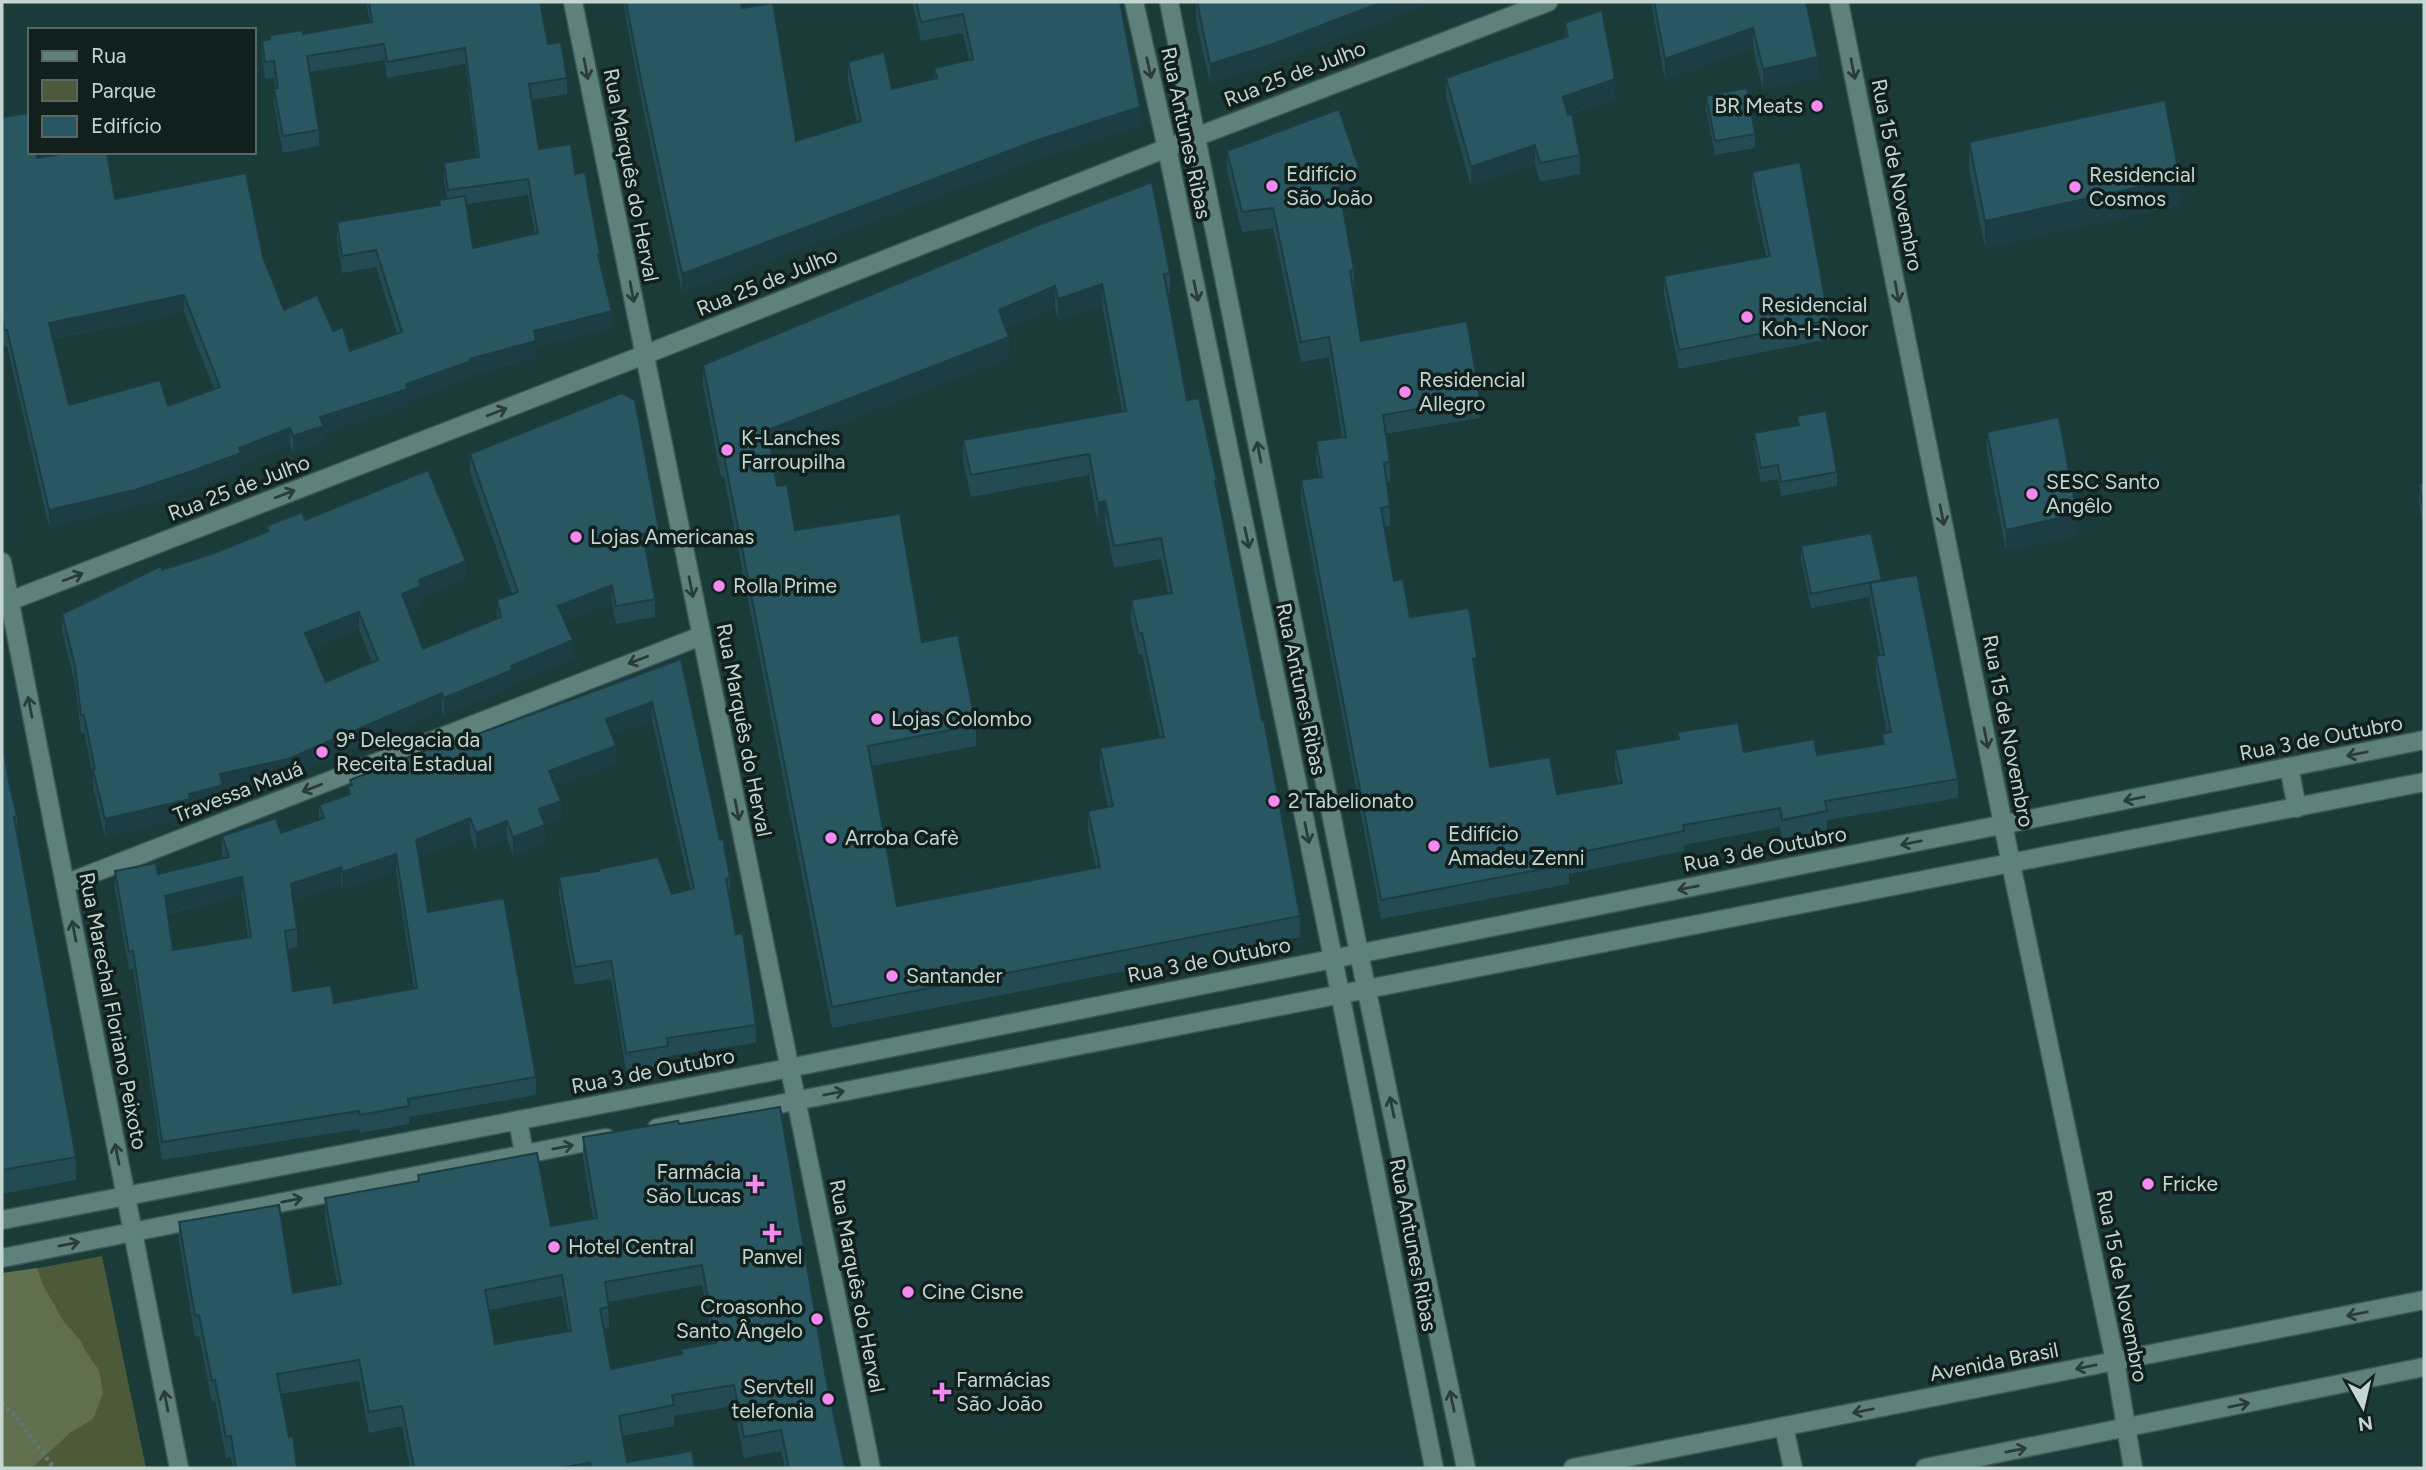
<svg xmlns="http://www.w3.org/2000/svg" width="2426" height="1470" viewBox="0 0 2426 1470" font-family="Figtree,sans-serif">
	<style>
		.green { fill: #4c5a3a }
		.forest { fill: #606f4d }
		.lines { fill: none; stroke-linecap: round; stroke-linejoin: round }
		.minor-casing { stroke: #3c5854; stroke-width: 21 }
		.tertiary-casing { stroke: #3c5854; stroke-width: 21 }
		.secondary-casing { stroke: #3c5854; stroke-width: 21 }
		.path { stroke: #5e7975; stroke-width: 4.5; stroke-dasharray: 3.5 3.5; stroke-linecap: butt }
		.minor { stroke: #5f817c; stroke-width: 18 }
		.tertiary { stroke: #5f817c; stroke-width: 18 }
		.secondary { stroke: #5f817c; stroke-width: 18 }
		.wall { fill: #224b53; fill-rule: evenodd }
		.shaded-wall { fill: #1c3d44 }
		.building { fill: #285761; stroke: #1c3d44; stroke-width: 2; fill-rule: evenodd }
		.oneway { stroke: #283c3a }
		.poi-dot { fill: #f389f1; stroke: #111f1d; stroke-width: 2.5 }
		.labels { text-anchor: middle; stroke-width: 7; stroke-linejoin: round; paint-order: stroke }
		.street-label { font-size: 21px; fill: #c4d6d2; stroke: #111f1d }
		.poi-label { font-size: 21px; fill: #c4d6d2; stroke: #111f1d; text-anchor: start }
	</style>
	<rect width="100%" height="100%" fill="#1a3b37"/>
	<path class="green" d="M102 1256 146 1468H2V1275Z"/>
	<path class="forest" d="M37 1268 43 1285 64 1322 81 1341 86 1352 99 1370 103 1393 93 1419 70 1433 35 1465 28 1468H2V1273Z"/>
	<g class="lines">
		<g class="minor-casing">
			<g id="minor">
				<path d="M2 604 644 355 1167 148 1548 2"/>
				<path d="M2289 767 2297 808"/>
				<path d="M65 884 701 636"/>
				<path d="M518 1120 524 1154"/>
				<path d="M657 1128 2424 782"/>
				<path d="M2 1220 789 1068 2424 740"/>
				<path d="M2 1258 606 1138"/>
			</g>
		</g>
		<g class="tertiary-casing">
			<g id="tertiary">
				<path d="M573 2 871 1468"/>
				<path d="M1134 2 1167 148 1333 958 1434 1468"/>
				<path d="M1169 2 1359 953 1466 1468"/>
				<path d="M1839 2 2011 864 2115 1361 2133 1468"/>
				<path d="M2 562 179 1468"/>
			</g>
		</g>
		<g class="secondary-casing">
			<g id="secondary">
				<path d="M1784 1427 1793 1468"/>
				<path d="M1573 1468 2424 1300"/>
				<path d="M1925 1468 2424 1367"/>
			</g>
		</g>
		<path class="path" d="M2 1403 17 1418 54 1468"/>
		<use href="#minor" class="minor"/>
		<use href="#tertiary" class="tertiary"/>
		<use href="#secondary" class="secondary"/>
	</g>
	<g class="wall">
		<path d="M366 2H540L548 44 567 78V94L531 100 539 149 575 174 600 254V263L612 327 536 347V358L471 375V378L408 400V405L324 433V442L293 453 290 445 241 464V470L192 488 135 506 49 527 7 346 4 347 2 333V117L37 158 115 199 263 257 284 310 333 331 350 351 397 334 376 267 342 273 337 238V222L439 206V200L447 199 444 180V163L477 158 465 64 387 78 384 60 310 72 319 130V146L283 153 274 105V89H276L274 78 265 79 262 57V41L270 39V35L303 34 370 23ZM528 195 535 233 473 248 467 204ZM184 312 214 389 168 406 69 405 53 339Z"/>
		<path d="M623 2H741L742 8 796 141 857 123 848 81V62L892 89 934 78V68L969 60 963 33 921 41 912 2H1120L1140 126 1035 160 682 293 642 104Z"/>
		<path d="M1196 2H1433L1270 64 1210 83 1196 21Z"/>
		<path d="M1652 2H1806L1818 78 1763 90 1753 48 1665 80 1652 8Z"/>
		<path d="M1565 23 1615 98 1568 115 1580 155V174L1540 182 1535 164 1471 186 1446 97V78L1565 37Z"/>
		<path d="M1706 96 1755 134V148L1715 155 1706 110Z"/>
		<path d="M1969 142 2180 205 1985 248 1969 169Z"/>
		<path d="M1227 151 1359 187 1340 194 1354 270V289L1353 290 1361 341 1480 398V418L1385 434 1390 462V482H1387L1390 506V526L1384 527 1394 581 1410 617 1477 678 1490 767 1557 794 1618 783 1615 770V750L1677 739V732L1744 752 1817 755 1882 745V734L1887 733 1876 676V656L1880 655 1870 603V597L1811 608 1801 560V546L1882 581 1958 779V798L1827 820V831L1782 839 1780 827 1684 845V851L1569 874V884L1381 919 1301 500V480L1319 477 1316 461V441L1342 437 1329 357 1301 362 1273 228 1242 232 1227 171Z"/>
		<path d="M1752 172 1829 320V339L1679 369 1664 295V276L1766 256 1752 191Z"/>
		<path d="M1036 226 1170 273V294L1167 295 1187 400 1217 481V493L1300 916V937L832 1028 724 477H721L703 386V365ZM1102 305 1122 411 963 440V461L971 497 1089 475 1098 524 1105 523 1114 568 1161 559 1168 593 1131 600V621L1139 655 1142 654 1160 738 1100 748V770L1108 807 1088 811V832L1096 868 897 906 872 766 976 746V725L922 642 795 530 777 486 771 450 1009 358 1006 328 1055 307 1058 320Z"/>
		<path d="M1797 416 1837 472V486L1781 496 1778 479 1761 482 1754 447V433L1797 425Z"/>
		<path d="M1987 432 2077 535 2006 551 1987 453Z"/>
		<path d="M470 454 659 548 646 551 655 599V617L616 624 612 603 565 621 573 658 512 684V687L444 716 442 711 288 777 223 791V803L190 812V817L105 837 93 787V775L84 733H81L75 684 62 631V614L162 570 217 552 267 532V526L305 520 466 579 421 597V604L408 609 423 649 497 619V600L512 594 470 472ZM359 629 372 663 326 682 312 648Z"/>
		<path d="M2424 483V532L2419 505V484Z"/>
		<path d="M681 659 720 840 730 878V896L736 934 756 1025V1043L668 1056V1064L626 1071 611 979 575 985 559 895V877L672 894 690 889 652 720 612 735 616 764 555 786 561 819 545 825V843L513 855 507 839 476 851 470 836 419 857 428 912 536 1077V1095L409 1117V1124L360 1133 359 1129 162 1160 133 969 129 970 115 889V871L158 874 223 858 222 854V836L281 833 319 820V805L348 795V786H350V780ZM396 872 414 989 334 1003 293 991 287 949 297 947V929L294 901 341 885 342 890ZM242 895 248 938 173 950 168 914Z"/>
		<path d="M2 738 9 782 17 816V835L76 1157V1180L2 1194Z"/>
		<path d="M679 1124 826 1378 845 1468H785L781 1451 744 1458 734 1406 674 1416V1426L623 1436 627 1462 695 1468H410L402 1426 369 1433 359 1381 281 1394 289 1437 297 1468H233L231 1457 226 1458 215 1401 212 1402 199 1336 195 1337 179 1242V1222L293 1293 337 1284 325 1218V1198L418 1181V1175L551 1226 593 1219 583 1158V1137ZM702 1285 713 1343 681 1349V1355L611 1369 604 1329 609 1328 608 1302ZM562 1296 568 1331 495 1344 489 1310Z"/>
	</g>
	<g class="shaded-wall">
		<path d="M1382 2H1433L1270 64 1210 83V64Z"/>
		<path d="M1753 28V48L1665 80V59Z"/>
		<path d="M1818 57V78L1763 90V69Z"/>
		<path d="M1615 79V98L1563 116V97Z"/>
		<path d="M1140 107V126L1035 160 682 293V274L1035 141Z"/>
		<path d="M1535 145V164L1471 186V167Z"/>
		<path d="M1359 168V187L1337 195V175Z"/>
		<path d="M2180 178V205L1985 248V221Z"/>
		<path d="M1102 284V305L1058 320V299Z"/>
		<path d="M1055 286V307L999 331V310Z"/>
		<path d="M184 295V312L49 339V323Z"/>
		<path d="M612 311V327L536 347V358L471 375V378L408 400V405L324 433V442L293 453V436L320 417 470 359 534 331Z"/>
		<path d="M1009 337V358L768 451V430Z"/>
		<path d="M290 428V445L241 464V470L192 488 135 506 49 527V510L239 448Z"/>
		<path d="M1105 501V523L1098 524V503Z"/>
		<path d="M2077 514V535L2006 551V530Z"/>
		<path d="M659 530V548L643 551V534Z"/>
		<path d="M466 561V579L421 597V604L402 612V594L419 580Z"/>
		<path d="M612 585V603L558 624V606Z"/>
		<path d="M359 612V629L305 651V633Z"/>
		<path d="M573 640V658L512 684V687L444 716V698L511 666Z"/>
		<path d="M1477 658V678L1473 679V659Z"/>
		<path d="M442 693V711L288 777 223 791V803L190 812V817L105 837V819L189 794 220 774Z"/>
		<path d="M652 702V720L606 737V719Z"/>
		<path d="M616 746V764L549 789V771Z"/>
		<path d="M561 801V819L545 825V843L513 855V837L539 809Z"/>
		<path d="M470 818V836L416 858V840Z"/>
		<path d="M507 821V839L476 851V833Z"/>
		<path d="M396 854V872L342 890V872Z"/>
		<path d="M341 867V885L291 902V884Z"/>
		<path d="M242 877V895L165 914V896Z"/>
	</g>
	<g class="building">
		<path d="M369 2H540L548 44 561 42 567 78 529 84 539 149 571 144 575 174 585 172 600 254 598 255 612 311 534 331 536 341 470 359 471 361 406 384 408 389 320 417 324 426 293 436 290 428 239 448 241 453 192 471 135 490 49 510 7 330H4L2 316V117L29 113 30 119V152H36L37 158 73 152H107L115 199 246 173 263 257 284 310 317 295 333 331 343 327 350 351 402 332 376 250 342 256 337 222 440 205 439 200 465 196 473 248 538 233 528 179 448 190 444 163 479 157 465 48 387 62 384 44 307 56 319 130 283 136 274 89 278 88 274 61 265 62 262 41 270 39V35L303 30V34L372 22ZM184 295 220 387 168 406 160 380 69 405 49 323Z"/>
		<path d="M626 2H741L742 8 773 3 796 141 861 121 848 62 884 52 892 89 937 78 934 68 973 59 963 14 921 22 916 2H1120L1140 107 1035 141 682 274 642 85Z"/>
		<path d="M1197 2H1382L1270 45 1210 64Z"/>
		<path d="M1654 2H1806L1818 57 1763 69 1753 28 1665 59Z"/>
		<path d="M1602 10 1615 79 1563 97 1568 115 1572 114 1580 155 1540 163 1535 145 1471 167 1446 78 1568 36 1565 23Z"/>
		<path d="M1747 88 1755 134 1715 141 1706 96Z"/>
		<path d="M2165 100 2180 178 1985 221 1969 142Z"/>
		<path d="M1339 109 1359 168 1337 175 1354 270 1350 271 1361 341 1467 321 1480 398 1383 415 1390 462 1384 463 1390 506 1381 508 1394 581 1403 579 1410 617 1469 608 1477 658 1473 659 1490 767 1550 757 1557 794 1622 783 1615 750 1679 739 1677 732 1738 723 1744 752 1814 739 1817 755 1884 744 1882 734 1891 732 1876 656 1884 655 1870 583 1917 575 1958 779 1825 801 1827 811 1782 820 1780 808 1683 825 1684 831 1567 855 1569 864 1381 900 1301 480 1322 477 1316 441 1346 437 1329 337 1301 342 1273 208 1242 212 1227 151Z"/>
		<path d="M1800 162 1829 320 1679 350 1664 276 1770 256 1752 172Z"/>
		<path d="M1152 182 1170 273 1164 274 1187 400 1199 398 1217 481H1215L1262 720H1264L1300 916 832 1007 724 456H721L703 365 1036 226ZM1102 284 1126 411 963 440 971 475 1089 454 1098 503 1105 501 1114 546 1161 538 1172 593 1131 600 1139 634 1142 633 1164 737 1100 748 1113 806 1088 811 1100 867 897 906 868 746 976 725 958 635 922 642 900 514 795 530 787 485 777 486 768 430 1009 337 999 310 1055 286 1058 299Z"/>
		<path d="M622 393 635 400 659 530 643 534 655 599 616 606 612 585 558 606 573 640 511 666 512 670 444 698 442 693 288 759 220 774 223 785 189 794 190 799 105 819 93 770 95 769 84 715H81L75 666 62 614 161 566 162 570 217 552 269 531 267 526 302 512 305 520 428 470 466 561 419 580 421 586 402 594 423 649 501 617 497 600 518 592 470 454ZM359 612 378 660 326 682 305 633Z"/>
		<path d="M1826 411 1837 472 1781 482 1778 465 1761 468 1754 433 1799 425 1797 416Z"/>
		<path d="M2059 417 2077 514 2006 530 1987 432Z"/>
		<path d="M2424 483V511L2419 484Z"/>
		<path d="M1871 533 1882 580 1811 594 1801 546Z"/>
		<path d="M681 659 720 840 723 839 730 878 726 879 736 934 743 933 756 1025 667 1038 668 1046 626 1053 611 961 575 967 559 877 599 871V869L658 857 672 894 694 888 652 702 606 719 616 746 549 771 561 801 539 809 545 825 513 837 507 821 476 833 470 818 416 840 428 912 504 898 536 1077 408 1099 409 1106 360 1115 359 1111 162 1142 133 951 129 952 115 871 156 863 158 874 229 857 222 836 276 818 281 833 324 818 319 805 350 794 348 786 352 785 350 780 434 747 435 750ZM396 854 417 988 334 1003 331 985 293 991 285 931 297 929 291 884 341 867 342 872ZM242 877 251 937 173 950 165 896Z"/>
		<path d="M2 738 9 782 17 816 14 817 76 1157 2 1170Z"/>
		<path d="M780 1107 826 1378 845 1468H789L781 1430 744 1437 734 1385 672 1395 674 1405 619 1416 627 1462 692 1451 695 1468H591L590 1463 559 1468H414L402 1406 369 1412 359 1360 277 1374 289 1437 293 1436 297 1468H236L231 1436 226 1437 215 1380 212 1381 199 1315 195 1316 179 1222 279 1205 293 1293 341 1284 325 1198 419 1181 418 1175 537 1153 551 1226 597 1218 583 1137 678 1121 679 1124ZM702 1265 716 1343 681 1349 682 1354 611 1369 600 1309 609 1307 605 1282ZM562 1275 571 1331 495 1344 485 1290Z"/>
	</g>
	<defs><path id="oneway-shaft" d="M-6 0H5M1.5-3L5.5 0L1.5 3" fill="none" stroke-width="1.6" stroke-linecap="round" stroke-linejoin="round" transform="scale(1.75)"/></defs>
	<g class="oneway">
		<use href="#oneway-shaft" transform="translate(1149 68) rotate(77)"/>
		<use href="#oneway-shaft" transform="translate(586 69) rotate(79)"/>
		<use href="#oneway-shaft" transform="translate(1853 69) rotate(79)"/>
		<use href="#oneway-shaft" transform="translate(1196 291) rotate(78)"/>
		<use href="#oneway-shaft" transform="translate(632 292) rotate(79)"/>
		<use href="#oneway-shaft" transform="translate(1897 292) rotate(79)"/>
		<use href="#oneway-shaft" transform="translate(497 412) rotate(-21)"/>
		<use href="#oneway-shaft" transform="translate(1259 452) rotate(-101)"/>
		<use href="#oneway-shaft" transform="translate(285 494) rotate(-21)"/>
		<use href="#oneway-shaft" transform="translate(1942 515) rotate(79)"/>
		<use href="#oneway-shaft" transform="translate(1247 538) rotate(78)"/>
		<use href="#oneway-shaft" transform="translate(73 577) rotate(-21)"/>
		<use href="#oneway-shaft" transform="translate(691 587) rotate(79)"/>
		<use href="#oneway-shaft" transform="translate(638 660) rotate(159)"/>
		<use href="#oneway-shaft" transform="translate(30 707) rotate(-101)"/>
		<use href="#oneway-shaft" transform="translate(1986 738) rotate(79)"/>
		<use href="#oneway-shaft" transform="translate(2357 754) rotate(169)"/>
		<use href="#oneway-shaft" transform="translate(312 788) rotate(159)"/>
		<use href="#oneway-shaft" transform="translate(2134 799) rotate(169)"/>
		<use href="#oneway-shaft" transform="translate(737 810) rotate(79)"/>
		<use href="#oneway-shaft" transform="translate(1307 833) rotate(78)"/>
		<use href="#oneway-shaft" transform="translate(1911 843) rotate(169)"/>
		<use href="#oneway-shaft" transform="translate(1688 888) rotate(169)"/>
		<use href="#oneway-shaft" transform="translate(74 931) rotate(-101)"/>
		<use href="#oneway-shaft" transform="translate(834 1093) rotate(-11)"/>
		<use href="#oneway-shaft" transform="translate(1392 1107) rotate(-102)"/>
		<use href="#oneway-shaft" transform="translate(563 1147) rotate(-11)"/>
		<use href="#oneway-shaft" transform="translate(117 1154) rotate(-101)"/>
		<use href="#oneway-shaft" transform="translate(292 1200) rotate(-11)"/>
		<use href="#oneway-shaft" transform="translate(69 1244) rotate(-11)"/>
		<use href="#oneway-shaft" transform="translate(2357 1314) rotate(169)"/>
		<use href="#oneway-shaft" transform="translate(2086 1367) rotate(169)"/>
		<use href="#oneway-shaft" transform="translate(166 1401) rotate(-101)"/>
		<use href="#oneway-shaft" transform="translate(1452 1401) rotate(-102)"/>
		<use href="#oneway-shaft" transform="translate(2239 1405) rotate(-12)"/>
		<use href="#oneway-shaft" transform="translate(1863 1411) rotate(169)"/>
		<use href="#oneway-shaft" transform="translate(2016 1450) rotate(-11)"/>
	</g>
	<g class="poi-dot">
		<circle cx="1817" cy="106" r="7"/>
		<circle cx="1272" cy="186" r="7"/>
		<circle cx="2075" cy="187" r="7"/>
		<circle cx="1747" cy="317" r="7"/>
		<circle cx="1405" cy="392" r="7"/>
		<circle cx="727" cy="450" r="7"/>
		<circle cx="2032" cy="494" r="7"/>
		<circle cx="576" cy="537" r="7"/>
		<circle cx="719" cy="586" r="7"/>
		<circle cx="877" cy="719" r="7"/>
		<circle cx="322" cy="752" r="7"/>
		<circle cx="1274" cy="801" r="7"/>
		<circle cx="831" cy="838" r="7"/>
		<circle cx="1434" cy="846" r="7"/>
		<circle cx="892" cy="976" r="7"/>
		<path d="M751.5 1173.5h7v7h7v7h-7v7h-7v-7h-7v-7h7z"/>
		<circle cx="2148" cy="1184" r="7"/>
		<path d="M768.5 1222.5h7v7h7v7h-7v7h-7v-7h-7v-7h7z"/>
		<circle cx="554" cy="1247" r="7"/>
		<circle cx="908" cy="1292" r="7"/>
		<circle cx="817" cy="1319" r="7"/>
		<path d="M938.5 1381.5h7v7h7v7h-7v7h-7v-7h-7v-7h7z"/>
		<circle cx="828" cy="1399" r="7"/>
	</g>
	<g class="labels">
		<g class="street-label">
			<text transform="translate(1295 74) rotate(-21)" y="7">Rua 25 de Julho</text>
			<text transform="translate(1186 133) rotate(78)" y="7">Rua Antunes Ribas</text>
			<text transform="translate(631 175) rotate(79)" y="7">Rua Marquês do Herval</text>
			<text transform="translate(1897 175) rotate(79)" y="7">Rua 15 de Novembro</text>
			<text transform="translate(767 282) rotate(-22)" y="7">Rua 25 de Julho</text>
			<text transform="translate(239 488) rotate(-21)" y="7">Rua 25 de Julho</text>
			<text transform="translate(1301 689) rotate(78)" y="7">Rua Antunes Ribas</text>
			<text transform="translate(744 730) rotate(79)" y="7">Rua Marquês do Herval</text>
			<text transform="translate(2008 731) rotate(79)" y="7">Rua 15 de Novembro</text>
			<text transform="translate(2321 738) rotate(-11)" y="7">Rua 3 de Outubro</text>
			<text transform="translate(238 792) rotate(-21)" y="7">Travessa Mauá</text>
			<text transform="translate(1765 849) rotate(-11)" y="7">Rua 3 de Outubro</text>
			<text transform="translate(1209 960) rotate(-11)" y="7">Rua 3 de Outubro</text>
			<text transform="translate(113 1011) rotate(79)" y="7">Rua Marechal Floriano Peixoto</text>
			<text transform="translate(653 1071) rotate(-11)" y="7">Rua 3 de Outubro</text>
			<text transform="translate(1413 1245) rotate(79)" y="7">Rua Antunes Ribas</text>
			<text transform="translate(857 1286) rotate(79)" y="7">Rua Marquês do Herval</text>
			<text transform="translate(2122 1286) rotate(79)" y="7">Rua 15 de Novembro</text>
			<text transform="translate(1994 1362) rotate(-11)" y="7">Avenida Brasil</text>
		</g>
		<g class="poi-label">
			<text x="1803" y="113" text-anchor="end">BR Meats</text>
			<text x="1286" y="181">Edifício<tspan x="1286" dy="24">São João</tspan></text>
			<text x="2089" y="182">Residencial<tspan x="2089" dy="24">Cosmos</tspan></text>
			<text x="1761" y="312">Residencial<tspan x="1761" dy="24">Koh-I-Noor</tspan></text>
			<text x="1419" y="387">Residencial<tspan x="1419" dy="24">Allegro</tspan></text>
			<text x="741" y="445">K-Lanches<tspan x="741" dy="24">Farroupilha</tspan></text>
			<text x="2046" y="489">SESC Santo<tspan x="2046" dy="24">Angêlo</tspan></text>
			<text x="590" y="544">Lojas Americanas</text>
			<text x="733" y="593">Rolla Prime</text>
			<text x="891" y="726">Lojas Colombo</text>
			<text x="336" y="747">9ª Delegacia da<tspan x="336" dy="24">Receita Estadual</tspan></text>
			<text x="1288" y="808">2 Tabelionato</text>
			<text x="1448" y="841">Edifício<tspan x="1448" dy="24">Amadeu Zenni</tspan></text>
			<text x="845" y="845">Arroba Cafè</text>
			<text x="906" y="983">Santander</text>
			<text x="741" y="1179" text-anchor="end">Farmácia<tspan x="741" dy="24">São Lucas</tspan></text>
			<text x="2162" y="1191">Fricke</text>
			<text x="568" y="1254">Hotel Central</text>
			<text x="772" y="1264" text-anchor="middle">Panvel</text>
			<text x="922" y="1299">Cine Cisne</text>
			<text x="803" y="1314" text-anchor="end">Croasonho<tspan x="803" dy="24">Santo Ângelo</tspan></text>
			<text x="956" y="1387">Farmácias<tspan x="956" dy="24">São João</tspan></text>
			<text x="814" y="1394" text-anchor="end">Servtell<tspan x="814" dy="24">telefonia</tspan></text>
		</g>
	</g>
	<rect width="2426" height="1470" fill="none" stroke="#c4d6d2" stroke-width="7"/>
	<rect x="28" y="28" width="228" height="126" fill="#111f1d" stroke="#596865" stroke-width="2"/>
	<rect x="42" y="51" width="35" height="10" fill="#5f817c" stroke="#596865" stroke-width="2"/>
	<text x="91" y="63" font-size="21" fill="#c4d6d2">Rua</text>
	<rect x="42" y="80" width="35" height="21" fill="#4c5a3a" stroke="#596865" stroke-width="2"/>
	<text x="91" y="98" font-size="21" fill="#c4d6d2">Parque</text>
	<rect x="42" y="116" width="35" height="21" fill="#285761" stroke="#596865" stroke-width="2"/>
	<text x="91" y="133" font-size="21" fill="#c4d6d2">Edifício</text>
	<g transform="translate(2363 1407) rotate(172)" stroke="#111f1d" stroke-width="5" paint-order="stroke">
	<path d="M0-5L12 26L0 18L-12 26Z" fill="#c4d6d2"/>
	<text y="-10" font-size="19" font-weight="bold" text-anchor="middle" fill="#c4d6d2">N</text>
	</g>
</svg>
